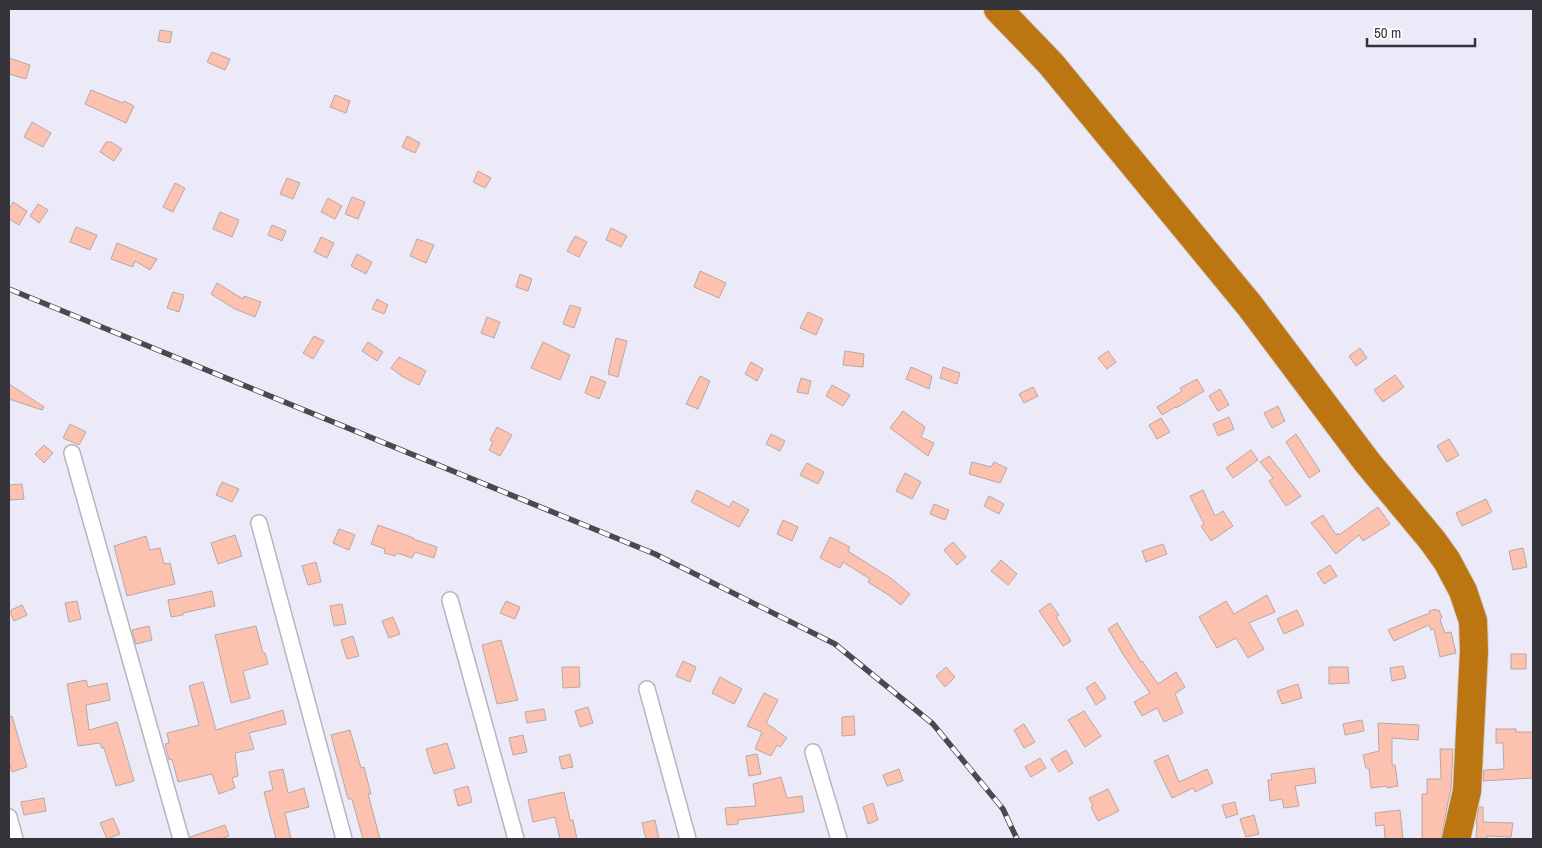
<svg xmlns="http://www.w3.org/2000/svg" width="1542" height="848" viewBox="0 0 1542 848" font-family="'Archivo Narrow',sans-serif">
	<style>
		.building { fill: #fdc1b0; stroke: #b8a8a4 }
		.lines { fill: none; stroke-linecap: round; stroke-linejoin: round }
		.street-casing { stroke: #b6b4c2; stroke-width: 18 }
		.highway-casing { stroke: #cfced0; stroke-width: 30 }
		.street { stroke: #fff; stroke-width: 15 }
		.highway { stroke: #bc7611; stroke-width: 28 }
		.rail-casing { stroke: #4a4950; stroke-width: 5.5 }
		.rail { stroke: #fff; stroke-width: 4; stroke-dasharray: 11; stroke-linecap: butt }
	</style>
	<rect width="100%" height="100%" fill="#eceaf8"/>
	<g class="building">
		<path d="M160 30 172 32 170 43 158 41Z"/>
		<path d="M212 52 230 59 225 70 207 62Z"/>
		<path d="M9 58 30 65 26 79 9 74Z"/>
		<path d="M91 90 123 103 124 101 134 106 126 123 85 104Z"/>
		<path d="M335 95 350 101 346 113 330 107Z"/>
		<path d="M32 122 51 133 43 147 24 137Z"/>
		<path d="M407 136 420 143 415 153 402 147Z"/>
		<path d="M106 142H111L122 149 114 161 100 152Z"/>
		<path d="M478 171 491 178 485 188 473 182Z"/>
		<path d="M287 178 300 183 293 199 280 194Z"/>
		<path d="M175 183 185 188 173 212 163 207Z"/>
		<path d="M352 197 365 202 358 219 345 214Z"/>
		<path d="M328 198 342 206 335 219 321 212Z"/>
		<path d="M13 202 27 211 19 225 9 219V210Z"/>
		<path d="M38 204 48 210 39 223 30 216Z"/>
		<path d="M220 212 239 220 232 237 213 229Z"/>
		<path d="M272 225 286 231 282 241 268 235Z"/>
		<path d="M76 227 97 235 90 250 70 242Z"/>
		<path d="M611 228 627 236 621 247 606 240Z"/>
		<path d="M575 236 587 242 579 257 567 251Z"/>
		<path d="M321 237 334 243 327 258 314 252Z"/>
		<path d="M417 239 434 245 426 263 410 256Z"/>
		<path d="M117 243 139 252 157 259 150 270 135 261 133 267 111 259Z"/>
		<path d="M357 254 372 262 366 274 351 266Z"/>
		<path d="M700 271 726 283 719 298 694 287Z"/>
		<path d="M520 274 532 279 528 291 516 287Z"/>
		<path d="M217 283 243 299 244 296 261 302 255 317 235 309 211 294Z"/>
		<path d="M173 292 184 295 179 312 167 308Z"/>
		<path d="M377 299 388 305 384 314 372 309Z"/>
		<path d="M570 305 581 308 574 328 563 324Z"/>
		<path d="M808 312 823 319 816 335 800 328Z"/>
		<path d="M487 317 500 322 494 338 481 333Z"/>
		<path d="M314 336 324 341 313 359 303 353Z"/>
		<path d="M616 338 627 341 618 377 608 374Z"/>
		<path d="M368 342 383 352 377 361 362 351Z"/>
		<path d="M543 342 570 355 560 380 531 368Z"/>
		<path d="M1360 348 1367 358 1356 366 1349 356Z"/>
		<path d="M845 351 864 354 863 367 843 365Z"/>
		<path d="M1108 351 1116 362 1107 369 1098 358Z"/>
		<path d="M399 357 426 371 419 385 403 377 391 368Z"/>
		<path d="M751 362 763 369 757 381 745 374Z"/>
		<path d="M911 367 932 376 929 389 906 379Z"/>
		<path d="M943 367 960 373 957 384 940 378Z"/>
		<path d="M1395 375 1404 387 1383 402 1374 390Z"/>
		<path d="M591 376 606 382 599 399 585 393Z"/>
		<path d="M700 376 710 381 698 409 686 404Z"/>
		<path d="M801 378 811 381 808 394 797 392Z"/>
		<path d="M1197 379 1204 391 1176 408 1175 407 1162 415 1157 407 1182 391 1180 388Z"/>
		<path d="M9 384 44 407 42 410 9 399Z"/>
		<path d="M832 385 850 395 843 406 826 396Z"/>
		<path d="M1033 387 1038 396 1024 403 1019 394Z"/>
		<path d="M1220 389 1229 405 1218 411 1209 396Z"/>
		<path d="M1278 406 1285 421 1272 428 1264 413Z"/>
		<path d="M903 411 925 427 921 437 934 443 928 456 890 428Z"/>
		<path d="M1229 417 1234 429 1218 436 1213 424Z"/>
		<path d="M1161 418 1170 432 1157 439 1149 425Z"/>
		<path d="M70 424 86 432 79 445 63 438Z"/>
		<path d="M497 427 512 435 500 456 489 450 493 442 490 440Z"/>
		<path d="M771 434 785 441 780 451 766 444Z"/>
		<path d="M1296 434 1320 471 1309 478 1286 442Z"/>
		<path d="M1449 439 1459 455 1447 462 1437 446Z"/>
		<path d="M44 445 53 453 44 463 35 454Z"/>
		<path d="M1251 450 1258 460 1233 478 1226 468Z"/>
		<path d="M1269 456 1301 496 1286 506 1269 481 1273 478 1260 462Z"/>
		<path d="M972 462 991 467 994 462 1007 468 1000 483 969 474Z"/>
		<path d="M807 463 824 472 818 484 800 475Z"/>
		<path d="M905 473 921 482 912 499 896 491Z"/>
		<path d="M222 482 239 489 232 502 216 495Z"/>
		<path d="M22 484 24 499 10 500 9 485Z"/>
		<path d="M697 490 729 507 733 501 749 510 739 527 691 502Z"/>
		<path d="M1203 490 1215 516 1223 511 1233 526 1211 541 1201 526 1204 524 1190 496Z"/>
		<path d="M989 496 1004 504 999 514 984 506Z"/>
		<path d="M1486 499 1492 512 1462 526 1456 513Z"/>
		<path d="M934 504 949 510 945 520 930 514Z"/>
		<path d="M1378 507 1390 524 1363 541 1359 535 1336 554 1311 523 1323 515 1336 535 1338 533 1339 535Z"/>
		<path d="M783 520 798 527 792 541 777 534Z"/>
		<path d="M378 525 414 538 413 539 437 547 434 558 415 552 412 558 397 553 395 556 384 553 385 549 371 544Z"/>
		<path d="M339 529 355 535 349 550 333 543Z"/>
		<path d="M235 535 242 556 218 564 211 543Z"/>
		<path d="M146 536 150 550 160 548 164 564 170 563 175 584 127 596 114 546Z"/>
		<path d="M830 537 850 547 848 551 892 579 910 594 901 605 890 596 868 582 870 579 843 562 840 568 820 558Z"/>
		<path d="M953 542 966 557 957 565 944 550Z"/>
		<path d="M1163 544 1167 554 1146 562 1142 551Z"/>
		<path d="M1523 548 1527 567 1513 570 1509 551Z"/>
		<path d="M1001 560 1017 574 1008 585 991 571Z"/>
		<path d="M316 562 321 582 308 585 302 566Z"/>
		<path d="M1330 565 1337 576 1324 584 1317 573Z"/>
		<path d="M212 591 215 606 183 613V615L171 617 168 600 180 598Z"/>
		<path d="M1267 595 1275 612 1249 623 1264 649 1248 658 1236 638 1217 648 1199 617 1226 601 1234 614Z"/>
		<path d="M77 601 81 619 69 622 65 603Z"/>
		<path d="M506 601 520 607 515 619 500 613Z"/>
		<path d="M1050 603 1059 615 1056 617 1071 641 1063 646 1039 611Z"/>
		<path d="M342 604 346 624 334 626 330 606Z"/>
		<path d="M22 605 27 615 14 621 11 615V610Z"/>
		<path d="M1436 609V611L1439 610 1442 618 1440 620 1445 633 1451 632 1456 653 1440 657 1434 629 1431 630 1429 625 1394 641 1388 630 1409 621 1430 613 1429 611Z"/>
		<path d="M1297 610 1304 625 1284 634 1277 619Z"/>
		<path d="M393 617 400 634 389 638 382 621Z"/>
		<path d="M1117 623 1141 662 1142 661 1158 684 1176 672 1185 687 1175 694 1183 713 1164 722 1157 708 1142 716 1134 702 1150 693 1126 659 1108 629Z"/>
		<path d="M149 626 152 640 136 644 132 630Z"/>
		<path d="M256 626 263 653H265L268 664 243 671 250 698 231 703 215 635Z"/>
		<path d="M353 636 359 656 347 659 341 640Z"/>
		<path d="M501 640 518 700 497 704 482 645Z"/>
		<rect x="1511" y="654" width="15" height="15"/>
		<path d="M683 661 696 667 690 682 676 676Z"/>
		<path d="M1403 666 1406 678 1392 681 1390 668Z"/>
		<path d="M562 667H579L580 687 563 688Z"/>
		<path d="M946 667 955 677 945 687 936 676Z"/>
		<path d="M1329 667H1348L1349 683 1329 684Z"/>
		<path d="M720 677 742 689 734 704 712 693Z"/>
		<path d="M86 680 88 687 107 683 110 700 86 705 89 730 117 722 134 781 116 786 104 748H102L100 743 78 746 67 684Z"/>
		<path d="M203 682 216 730 283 710 286 724 249 733 254 749 235 753 238 776 232 778 235 788 219 794 212 774 178 782 172 759 169 760 165 744 169 743 167 733 199 725 189 686Z"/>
		<path d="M1095 682 1106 698 1096 705 1086 688Z"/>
		<path d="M1298 684 1302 698 1282 704 1277 691Z"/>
		<path d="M764 693 778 700 766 723 787 738 780 747 777 745 771 756 755 749 762 732 747 726Z"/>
		<path d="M588 707 593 723 580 727 575 711Z"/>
		<path d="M544 709 546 720 527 723 525 712Z"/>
		<path d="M1084 711 1101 736 1085 747 1068 720Z"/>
		<path d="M12 716 27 767 12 772 9 762V717Z"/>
		<path d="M854 716 855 735 842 736V717Z"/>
		<path d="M1362 720 1364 731 1345 735 1343 724Z"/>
		<path d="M1378 723 1419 725 1418 740 1392 738V765H1395L1398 786 1387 788V786L1371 788 1369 768H1366L1363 755 1379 751Z"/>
		<path d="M1024 724 1035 742 1024 748 1014 730Z"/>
		<path d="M1496 729H1516V732H1533V778L1483 781 1484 770 1504 769 1503 743H1496Z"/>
		<path d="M350 730 361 768 364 767 371 794H368L380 839H363L352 799H348L331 735Z"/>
		<path d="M523 735 527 752 513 755 509 738Z"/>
		<path d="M447 743 455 768 434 774 426 749Z"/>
		<path d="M1440 749H1453L1451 789 1448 802 1441 839H1422V794H1427V779H1441Z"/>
		<path d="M1066 750 1073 763 1059 772 1051 759Z"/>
		<path d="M570 754 573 767 562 769 559 757Z"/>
		<path d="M757 754 761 774 749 776 746 756Z"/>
		<path d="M1168 755 1179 782 1207 769 1213 783 1195 792 1193 788 1172 798 1154 761Z"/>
		<path d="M1040 758 1046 768 1031 777 1025 767Z"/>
		<path d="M1314 768 1316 783 1295 786 1299 806 1284 808 1282 799 1270 801 1268 780H1272L1271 774Z"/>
		<path d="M283 769 288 793 304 788 309 807 285 813 291 839H276L264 792 273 790 269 772Z"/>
		<path d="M899 769 903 781 887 786 883 775Z"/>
		<path d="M781 777 787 798 802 796 804 812 738 820V824L727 825 725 808 756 806 753 784Z"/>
		<path d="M468 786 472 802 458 806 454 790Z"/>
		<path d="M1108 789 1119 811 1098 821 1091 807 1093 806 1089 798Z"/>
		<path d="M564 792 570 820H573L577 839H560L555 817 533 822 528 800Z"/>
		<path d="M44 798 46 811 24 815 21 802Z"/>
		<path d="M1235 802 1238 814 1226 818 1222 805Z"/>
		<path d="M873 803 878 820 868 824 863 807Z"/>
		<path d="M1479 807H1483V822L1513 823 1511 837 1487 836V839H1476L1477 822 1476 823Z"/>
		<path d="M1400 810 1403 839H1385L1384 825 1376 826 1375 813Z"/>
		<path d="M1254 815 1259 834 1246 837 1240 819Z"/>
		<path d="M113 818 120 834 107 839 100 823Z"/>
		<path d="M655 820 659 839H646L642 823Z"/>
		<path d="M225 825 229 836 220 839H190V837Z"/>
	</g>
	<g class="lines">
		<g class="street-casing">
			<g id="street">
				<path d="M72 453 181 839"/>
				<path d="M259 523 344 839"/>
				<path d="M450 600 516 839"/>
				<path d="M647 689 688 839"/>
				<path d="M813 752 839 839"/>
				<path d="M9 817 15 839"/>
			</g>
		</g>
		<g class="highway-casing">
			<path id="highway" d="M998 9 1051 64 1250 306 1367 462 1432 540 1447 561 1463 591 1473 621 1474 651 1467 791 1456 839"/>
		</g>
		<use href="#street" class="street"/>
		<use href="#highway" class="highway"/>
		<g class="rail-casing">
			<path id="rail" d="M9 289 655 554 835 644 933 724 1003 809 1017 839"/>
		</g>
		<use href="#rail" class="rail"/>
	</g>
	<rect width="1542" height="848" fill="none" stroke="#35343a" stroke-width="20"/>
	<path d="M1367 38v8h108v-8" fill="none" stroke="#35343a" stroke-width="2.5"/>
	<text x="1374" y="38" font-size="15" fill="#35343a" stroke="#ffffff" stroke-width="4" paint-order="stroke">50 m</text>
</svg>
